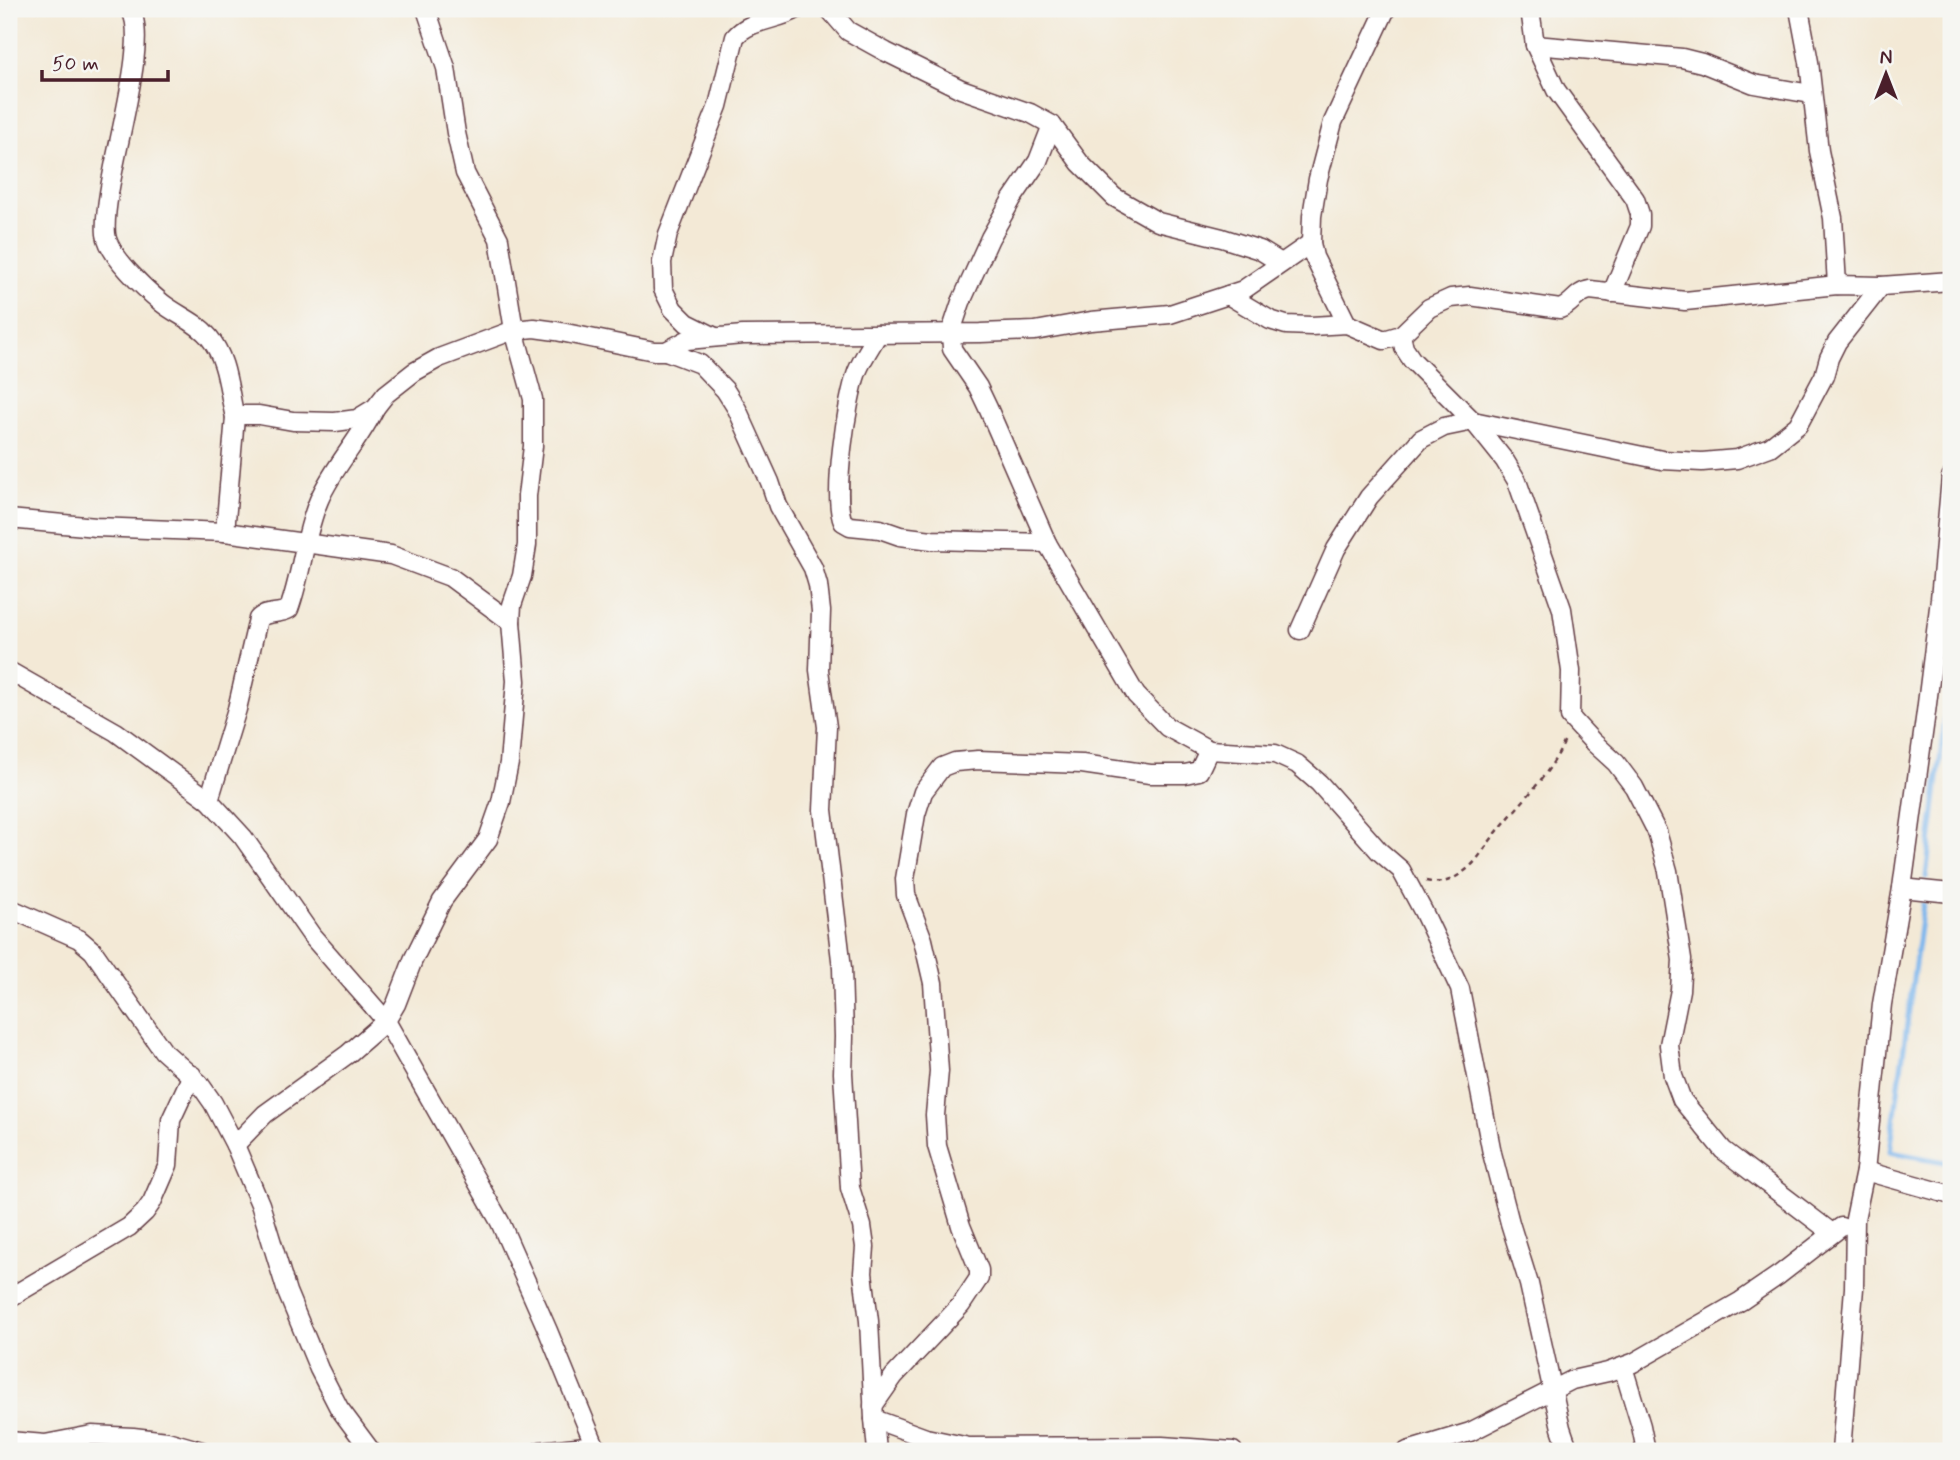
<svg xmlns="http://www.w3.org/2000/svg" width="1960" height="1460" viewBox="0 0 1960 1460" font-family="Mynerve,sans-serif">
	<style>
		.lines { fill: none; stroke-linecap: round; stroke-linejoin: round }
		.stream { stroke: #7cb6ed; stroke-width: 5 }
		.minor-casing { stroke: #633d45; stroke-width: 21 }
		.path { stroke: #633d45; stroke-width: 2.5; stroke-dasharray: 5 5; stroke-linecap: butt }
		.minor { stroke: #fff; stroke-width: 18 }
	</style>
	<rect width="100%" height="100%" fill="#f6f6f2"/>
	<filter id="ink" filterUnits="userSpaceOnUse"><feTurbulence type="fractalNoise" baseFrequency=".0143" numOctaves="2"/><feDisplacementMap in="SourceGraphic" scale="14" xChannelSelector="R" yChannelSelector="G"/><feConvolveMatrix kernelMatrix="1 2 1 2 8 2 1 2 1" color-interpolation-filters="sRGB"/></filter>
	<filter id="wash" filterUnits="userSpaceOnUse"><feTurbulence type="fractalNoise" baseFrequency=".00686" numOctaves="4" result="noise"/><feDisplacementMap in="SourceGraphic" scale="28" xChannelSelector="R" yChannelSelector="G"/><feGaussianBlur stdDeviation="1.57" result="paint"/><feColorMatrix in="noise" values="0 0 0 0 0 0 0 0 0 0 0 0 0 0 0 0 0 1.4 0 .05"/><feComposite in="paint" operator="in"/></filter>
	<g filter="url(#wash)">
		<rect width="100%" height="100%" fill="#f3e9d6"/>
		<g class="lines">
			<g class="stream">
				<path d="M1926 877 1951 670"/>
				<path d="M1923 904 1890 1152 1951 1163"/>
			</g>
		</g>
	</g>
	<g filter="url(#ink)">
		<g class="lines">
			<g class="minor-casing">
				<g id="minor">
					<path d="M130 9C153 43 101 184 106 234 108 255 146 290 162 303 177 315 197 322 209 337 228 360 228 390 235 417"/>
					<path d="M829 9 848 31 886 52 961 89 1030 113 1052 125 1080 163 1114 197 1158 222 1222 238 1260 250 1281 263"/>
					<path d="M1530 9 1535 45 1556 90 1635 199 1640 214V226L1612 293"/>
					<path d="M1799 9 1809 62 1819 151 1833 218 1837 285"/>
					<path d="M1535 45 1682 58 1702 63 1754 84 1811 94"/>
					<path d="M1052 125 1038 161 1012 199 990 238 961 302 951 332 952 349 978 387 988 408 1047 543 1136 695 1167 727 1209 750"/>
					<path d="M1228 295 1243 290 1311 243"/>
					<path d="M1347 324 1314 257 1311 243 1312 216 1318 179 1333 122 1386 9"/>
					<path d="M878 334C871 346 862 359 857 372 847 399 832 497 843 522L850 526 880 529 900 536 932 540 1047 543"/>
					<path d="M1401 335 1404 348 1412 360 1473 421 1505 461 1517 481 1562 609 1571 671 1570 717 1593 742 1616 763 1634 787 1657 832 1668 871 1682 960 1680 990 1669 1045 1673 1076 1682 1100 1723 1150 1832 1233"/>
					<path d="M715 337 687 323 673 309 663 289 662 262 668 234 718 106 735 37C750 19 777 21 797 9"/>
					<path d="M666 351 700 364 725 390 737 409 770 482 778 506 813 568 818 585 821 611 819 670 827 727 823 810 842 968 844 1037 843 1073 850 1188 862 1226 865 1247 863 1273 869 1321 874 1419"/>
					<path d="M9 519 96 527 225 532 235 417 237 415H259L293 421 335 422 357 419 375 408 386 394 414 372 439 358 514 330 534 328 556 331 654 351H666L687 340 743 335 980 333 1035 331 1091 321 1170 314 1228 295 1270 320 1286 325 1311 326 1347 324 1384 340 1401 335 1429 308 1451 298 1470 296 1560 309C1572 305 1576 292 1590 290L1685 301 1837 285 1881 286 1951 281"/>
					<path d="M225 532 391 555 450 577 511 622"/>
					<path d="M1300 630 1336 549 1369 497 1421 439 1444 427 1473 421 1662 460 1702 462 1737 459 1770 447 1798 425 1824 376 1829 358 1837 342 1881 286"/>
					<path d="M9 671 116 732 209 800 243 837 312 936 386 1021 500 1222 548 1331 597 1451"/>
					<path d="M209 800 237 709 258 619C265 611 279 615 289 609 302 574 304 535 319 500 333 467 360 440 375 408"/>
					<path d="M1902 888 1951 893"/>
					<path d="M9 908 79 939 93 951 163 1051 199 1083 213 1103 235 1145 260 1204 287 1292 319 1369 339 1408 371 1451"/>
					<path d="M235 1145 265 1114 348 1054 386 1021 396 1004 413 960 442 901 488 839 501 802 509 763 516 681 511 622 512 605 522 576 527 545V496L533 446V399L514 330 499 239 465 173 456 133 446 68 426 9"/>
					<path d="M1865 1171 1951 1195"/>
					<path d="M9 1298 129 1227 145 1212 152 1202 168 1165 171 1120 192 1075"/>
					<path d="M1623 1367 1641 1426 1646 1451"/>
					<path d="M873 1406 894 1376 961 1305 979 1278V1270L961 1226 937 1146 935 1115 939 1071 933 983 923 940 906 895 905 879 916 814 923 792 942 767 955 762 978 760 1082 764 1150 774H1185L1199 771 1209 750 1275 754 1297 764 1319 783 1379 851 1401 870 1423 911 1460 989 1492 1153 1510 1223 1529 1284 1561 1428 1569 1451"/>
					<path d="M9 1441 45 1444 92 1435 133 1437 167 1441 202 1451"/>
					<path d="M540 1451 595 1445"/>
					<path d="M877 1451 874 1419 926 1438 969 1447 1162 1446 1233 1451"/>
					<path d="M1407 1451 1470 1432 1572 1380 1608 1372 1633 1363 1741 1301 1779 1275 1841 1227"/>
					<path d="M1841 1451 1854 1288 1855 1219 1865 1171 1882 1004 1902 888 1926 712 1940 599 1951 477"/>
				</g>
			</g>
			<path class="path" d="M1426 881C1435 883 1444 883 1452 879 1476 866 1478 856 1493 837 1518 804 1549 778 1566 738"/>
			<use href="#minor" class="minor"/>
		</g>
	</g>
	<rect width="1960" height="1460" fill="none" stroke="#f6f6f2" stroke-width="35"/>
	<g transform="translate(1886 74)" stroke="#f6f6f2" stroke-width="5" paint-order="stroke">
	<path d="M0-5L12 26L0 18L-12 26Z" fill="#4a1f2b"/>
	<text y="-10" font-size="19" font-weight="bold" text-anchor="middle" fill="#4a1f2b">N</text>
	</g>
	<path d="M42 70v10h126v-10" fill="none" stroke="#4a1f2b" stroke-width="3.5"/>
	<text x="52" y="70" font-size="21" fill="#4a1f2b" stroke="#f6f6f2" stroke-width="5" paint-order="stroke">50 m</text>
</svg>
